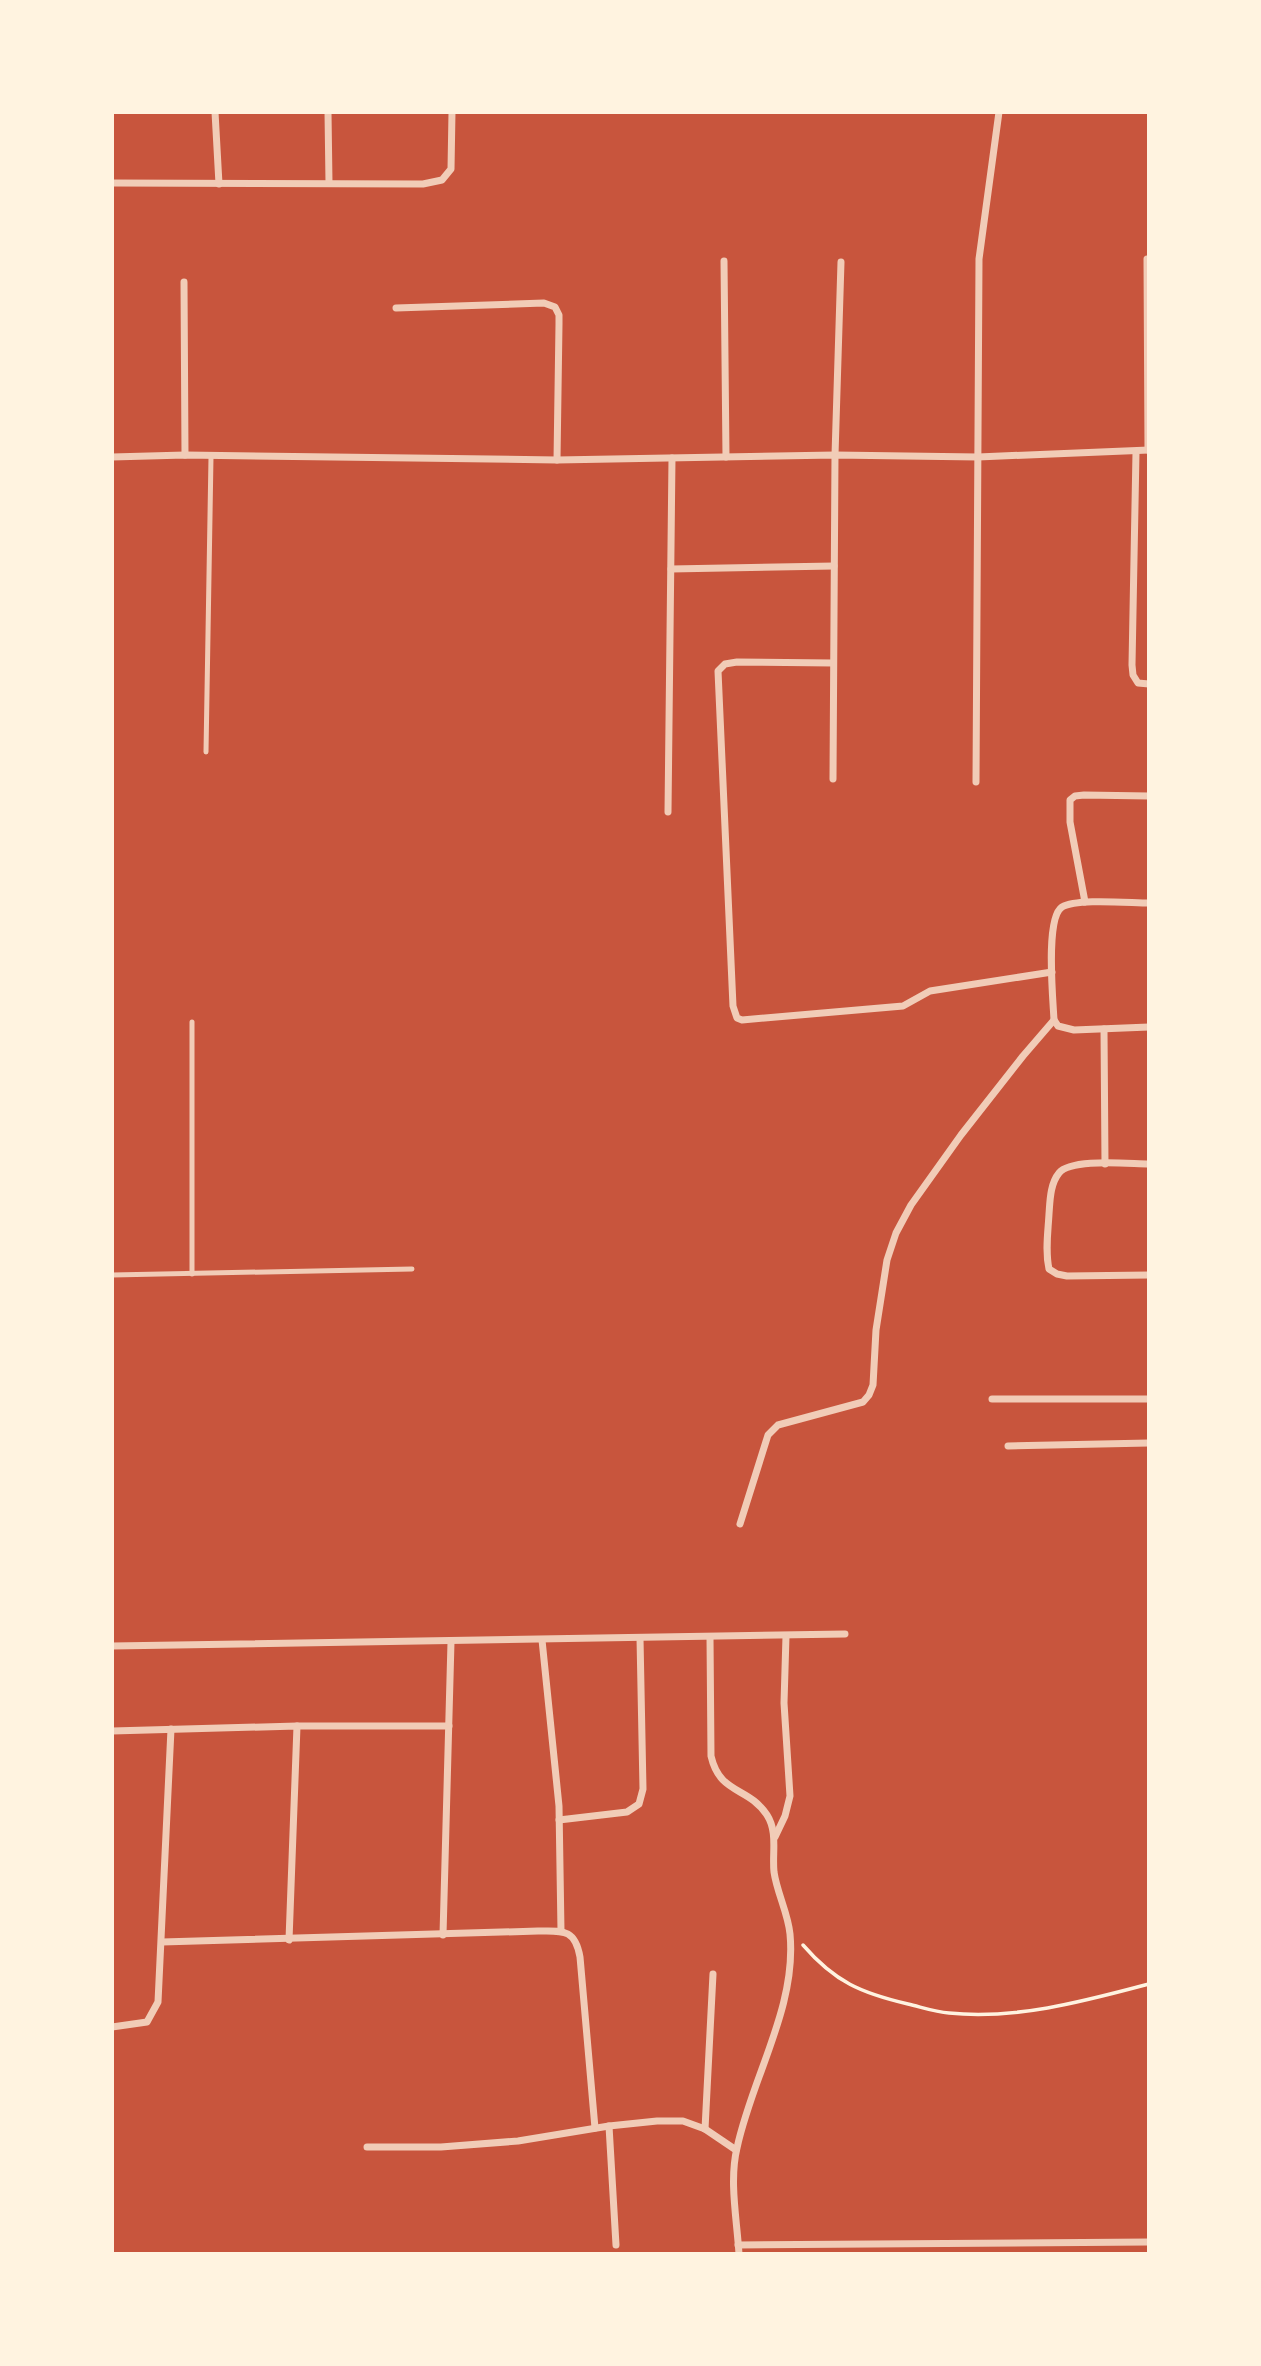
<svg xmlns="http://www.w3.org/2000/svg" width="1261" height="2366" viewBox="0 0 1261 2366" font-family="'Roboto Condensed',sans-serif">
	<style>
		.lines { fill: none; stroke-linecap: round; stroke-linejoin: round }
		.path { stroke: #fff3e0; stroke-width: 3.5 }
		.service { stroke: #f1ccb7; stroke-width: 5 }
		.minor { stroke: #f1ccb7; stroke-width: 7 }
	</style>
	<rect width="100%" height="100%" fill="#c8553d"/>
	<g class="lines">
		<path class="path" d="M803 1945C835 1982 861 1993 908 2004 921 2007 935 2012 949 2013 1016 2020 1085 2001 1149 1984"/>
		<g class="service">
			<path d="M206 752 211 457"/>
			<path d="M192 1274V1022"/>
			<path d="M112 1275 412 1269"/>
		</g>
		<g class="minor">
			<path d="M215 112 219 184"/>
			<path d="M328 112 329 183"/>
			<path d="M112 183 423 184 442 180 451 169 452 112"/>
			<path d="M1147 259 1148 450"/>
			<path d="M724 261 726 457"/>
			<path d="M184 282 185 455"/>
			<path d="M396 308 544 303 555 307 559 315V324L557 460"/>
			<path d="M1136 452 1132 665 1133 675 1138 683 1149 684"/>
			<path d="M112 457 185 455 557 460 835 455 978 457 1149 450"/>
			<path d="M671 569 834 566"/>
			<path d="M833 663 737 662 725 664 718 671 733 1006 737 1018 742 1020 903 1006 930 991 1052 972"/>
			<path d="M833 779 835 455 841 262"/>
			<path d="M976 782 979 259 999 112"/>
			<path d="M668 812 672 458"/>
			<path d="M1085 902 1070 822V800L1075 796 1084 795 1149 796"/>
			<path d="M1149 903C1130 903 1077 898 1062 907 1045 918 1053 999 1054 1020L1058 1026 1074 1030 1149 1027"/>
			<path d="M1104 1029 1105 1164"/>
			<path d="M1149 1164C1129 1164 1071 1158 1059 1173 1050 1184 1050 1201 1049 1214 1048 1232 1045 1251 1049 1269L1057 1274 1067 1276 1149 1275"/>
			<path d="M992 1399H1149"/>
			<path d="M1008 1446 1149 1443"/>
			<path d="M740 1524 768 1435 778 1425 863 1402 869 1395 873 1385 876 1330 887 1260 896 1233 911 1205 961 1135 1023 1056 1054 1020"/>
			<path d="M710 1637 711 1756C720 1795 748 1786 767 1815 778 1832 772 1853 774 1872 777 1893 788 1913 790 1934 797 2007 752 2077 737 2148 729 2181 737 2220 739 2254"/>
			<path d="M542 1640 559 1806 561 1931"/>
			<path d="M112 1646 845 1634"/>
			<path d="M297 1726H449"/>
			<path d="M112 1731 297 1726 289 1940"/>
			<path d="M559 1820 627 1812 639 1804 643 1789 640 1638"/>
			<path d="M775 1837 785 1816 790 1796 784 1703 786 1636"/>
			<path d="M443 1935 451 1642"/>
			<path d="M162 1942 538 1931C562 1931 575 1928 580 1957L595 2128"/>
			<path d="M112 2027 147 2022 158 2002 171 1729"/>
			<path d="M609 2126 616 2245"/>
			<path d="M705 2129 713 1974"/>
			<path d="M367 2147H441L518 2141 609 2126 657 2121H683L705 2129 736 2150"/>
			<path d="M738 2245 1149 2242"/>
		</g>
	</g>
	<rect width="1261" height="2366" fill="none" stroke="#fff3e0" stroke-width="228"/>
</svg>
